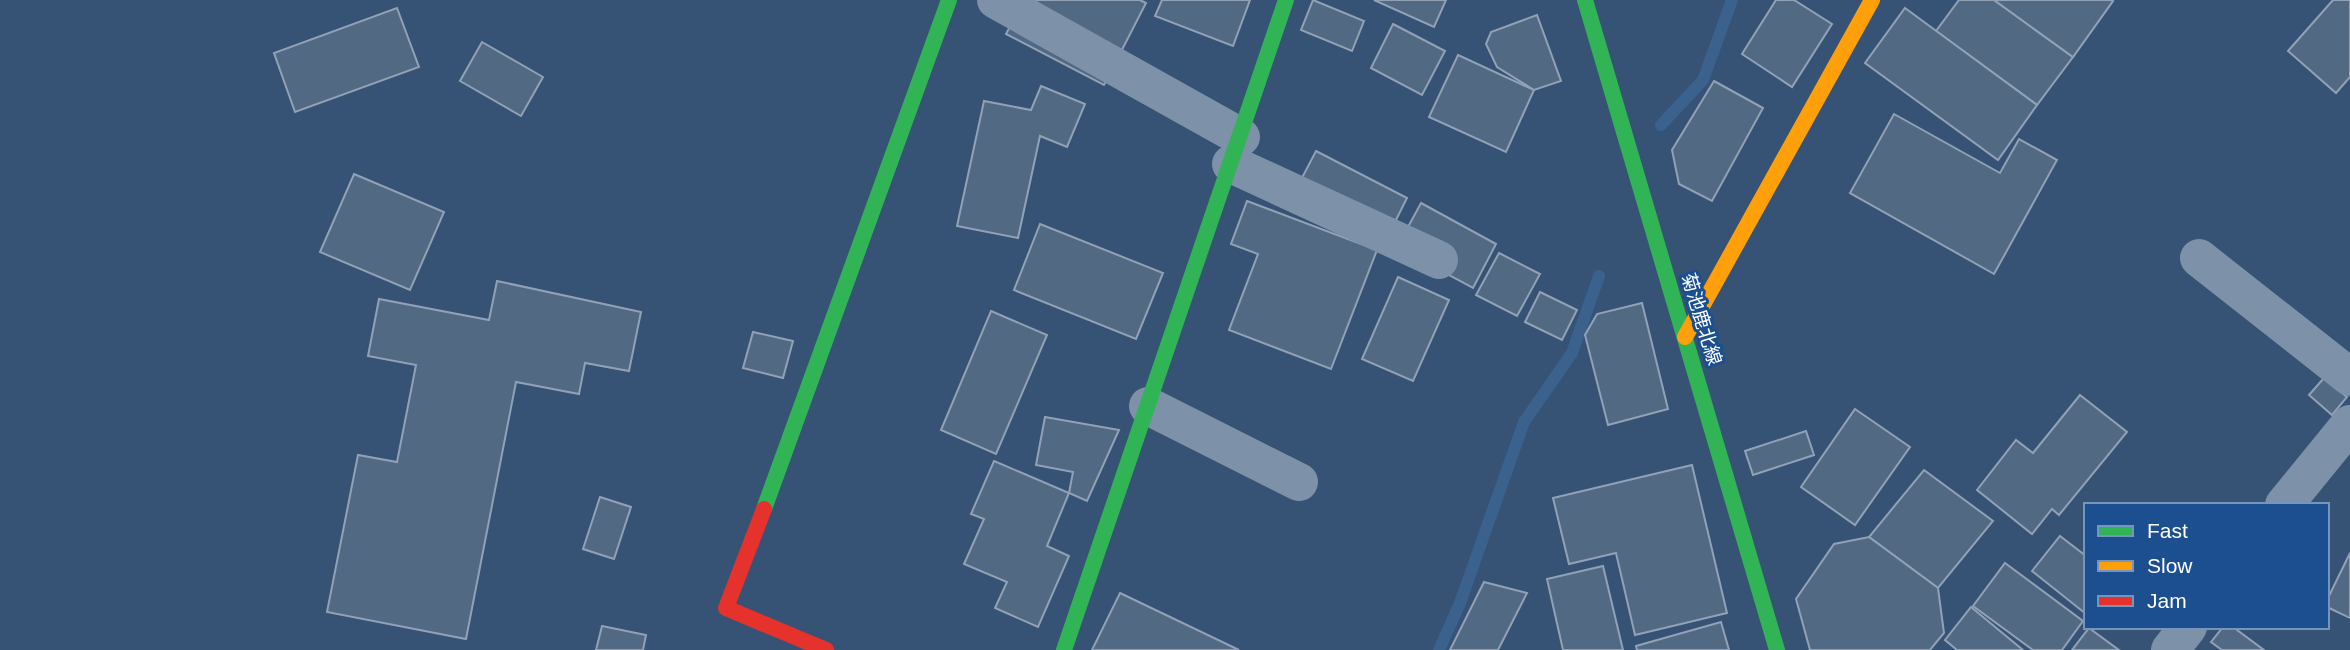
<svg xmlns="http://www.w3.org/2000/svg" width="2350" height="650" viewBox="0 0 2350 650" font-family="Arial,'Noto Sans JP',sans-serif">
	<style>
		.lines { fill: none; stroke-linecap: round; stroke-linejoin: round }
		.stream { stroke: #3b618d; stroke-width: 12 }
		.building { fill: #526984; stroke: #92a2b6; stroke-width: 2 }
		.street { stroke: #7d92a8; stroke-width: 38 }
		.fast { stroke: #30b455; stroke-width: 16 }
		.slow { stroke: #ff9f0a; stroke-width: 16 }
		.jam { stroke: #e5322d; stroke-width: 16 }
		.labels { text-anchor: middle; stroke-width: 6; stroke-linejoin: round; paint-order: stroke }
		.street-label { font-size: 19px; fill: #fff; stroke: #1b4f8f }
	</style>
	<rect width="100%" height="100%" fill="#365274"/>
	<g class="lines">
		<g class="stream">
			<path d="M1661 125 1703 80 1732 0"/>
			<path d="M1439 650 1460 603 1524 422 1572 353 1599 276"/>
		</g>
	</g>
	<g class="building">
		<path d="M1024 0H1140L1146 3 1104 85 1006 34Z"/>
		<path d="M1162 0H1250L1233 46 1155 16Z"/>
		<path d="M1313 0 1364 21 1352 51 1301 30Z"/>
		<path d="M1374 0H1446L1434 27Z"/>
		<path d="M1776 0H1794L1832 24 1792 87 1742 54Z"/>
		<path d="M1959 0H1994L2073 57 2037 105 1936 31Z"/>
		<path d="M1994 0H2111L2113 1 2073 57Z"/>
		<path d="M2333 0H2350V77L2336 93 2288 51Z"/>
		<path d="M397 8 419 67 295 112 274 53Z"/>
		<path d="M1905 8 2037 105 1998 160 1865 63Z"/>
		<path d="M1537 15 1561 81 1534 90 1497 67 1486 44 1491 32Z"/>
		<path d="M1393 24 1445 51 1422 95 1371 68Z"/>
		<path d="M482 42 543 77 521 116 460 81Z"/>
		<path d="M1458 55 1534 90 1506 152 1429 117Z"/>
		<path d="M1714 81 1763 108 1712 201 1679 184 1672 150Z"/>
		<path d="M1041 86 1085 104 1067 147 1040 136 1018 238 957 226 984 101 1031 110Z"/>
		<path d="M1894 114 2000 173 2019 139 2057 160 1994 274 1850 193Z"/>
		<path d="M1316 151 1407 198 1386 240 1294 193Z"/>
		<path d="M354 174 444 212 410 290 320 252Z"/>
		<path d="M1247 201 1377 250 1331 369 1229 330 1258 254 1231 244Z"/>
		<path d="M1421 203 1496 244 1473 288 1397 247Z"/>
		<path d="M1040 224 1163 273 1136 339 1014 290Z"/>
		<path d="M1499 253 1540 274 1517 316 1476 295Z"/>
		<path d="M1398 277 1449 300 1413 381 1362 359Z"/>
		<path d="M497 281 641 312 629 371 585 363 579 394 516 382 466 639 327 612 358 455 397 462 416 365 368 356 379 299 489 320Z"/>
		<path d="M1540 292 1577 310 1562 340 1525 322Z"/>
		<path d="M1642 303 1668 409 1608 425 1585 335 1597 314Z"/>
		<path d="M991 311 1047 335 996 454 941 430Z"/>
		<path d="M753 332 793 341 783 378 743 368Z"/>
		<path d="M2324 378 2347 397 2332 415 2309 395Z"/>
		<path d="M2080 395 2127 432 2059 515 2052 509 2032 534 1977 490 2016 440 2033 453Z"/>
		<path d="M1855 409 1910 447 1855 525 1801 487Z"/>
		<path d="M1045 417 1119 430 1087 501 1069 493 1073 472 1036 465Z"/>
		<path d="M1806 431 1814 455 1753 475 1745 451Z"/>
		<path d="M994 461 1069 493 1047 546 1069 556 1038 627 995 608 1007 582 964 564 984 519 971 514Z"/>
		<path d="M1692 465 1727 613 1635 635 1616 553 1569 564 1553 498Z"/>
		<path d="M1924 470 1993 521 1938 588 1869 537Z"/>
		<path d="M600 497 631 507 614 559 583 549Z"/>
		<path d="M2060 536 2086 556V614L2032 571Z"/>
		<path d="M1869 537 1938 588 1944 633 1930 650H1810L1796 599 1834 544Z"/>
		<path d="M2350 553V618L2327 607V600Z"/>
		<path d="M2005 563 2083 621 2062 650H2033L1973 606Z"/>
		<path d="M1603 566 1623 650H1563L1547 579Z"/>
		<path d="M1484 582 1527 593 1498 650H1450Z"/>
		<path d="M1120 593 1239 650H1092Z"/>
		<path d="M1971 607 2023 650H1957L1945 640Z"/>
		<path d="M1721 622 1729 650H1637L1636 646Z"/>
		<path d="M602 626 646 635 643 650H596Z"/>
		<path d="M2223 627H2233L2264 650H2222L2211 642Z"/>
		<path d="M2089 628 2119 650H2072Z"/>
	</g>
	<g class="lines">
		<g class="street">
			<path d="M996 0 1241 137"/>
			<path d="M1231 164 1439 260"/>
			<path d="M2199 258 2350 377"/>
			<path d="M1148 406 1299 482"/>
			<path d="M2284 505 2350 424"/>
			<path d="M2170 650 2188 627"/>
		</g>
		<g class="fast">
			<path d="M1585 0 1777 650"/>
			<path d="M764 509 949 0"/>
			<path d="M1064 650 1286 0"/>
		</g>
		<path class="slow" d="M1685 337 1872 0"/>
		<path class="jam" d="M764 509 726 608 826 650"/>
	</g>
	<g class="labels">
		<g class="street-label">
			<text transform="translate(1702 319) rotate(73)" y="7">菊池鹿北線</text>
		</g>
	</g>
	<rect x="2084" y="503" width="245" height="126" fill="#1b4f8f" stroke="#7695bc" stroke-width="2"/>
	<rect x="2098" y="526" width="35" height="10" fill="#30b455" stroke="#7695bc" stroke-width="2"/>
	<text x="2147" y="538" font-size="21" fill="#ffffff">Fast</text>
	<rect x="2098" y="561" width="35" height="10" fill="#ff9f0a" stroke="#7695bc" stroke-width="2"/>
	<text x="2147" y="573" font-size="21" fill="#ffffff">Slow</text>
	<rect x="2098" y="596" width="35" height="10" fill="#e5322d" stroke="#7695bc" stroke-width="2"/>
	<text x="2147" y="608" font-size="21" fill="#ffffff">Jam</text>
</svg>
